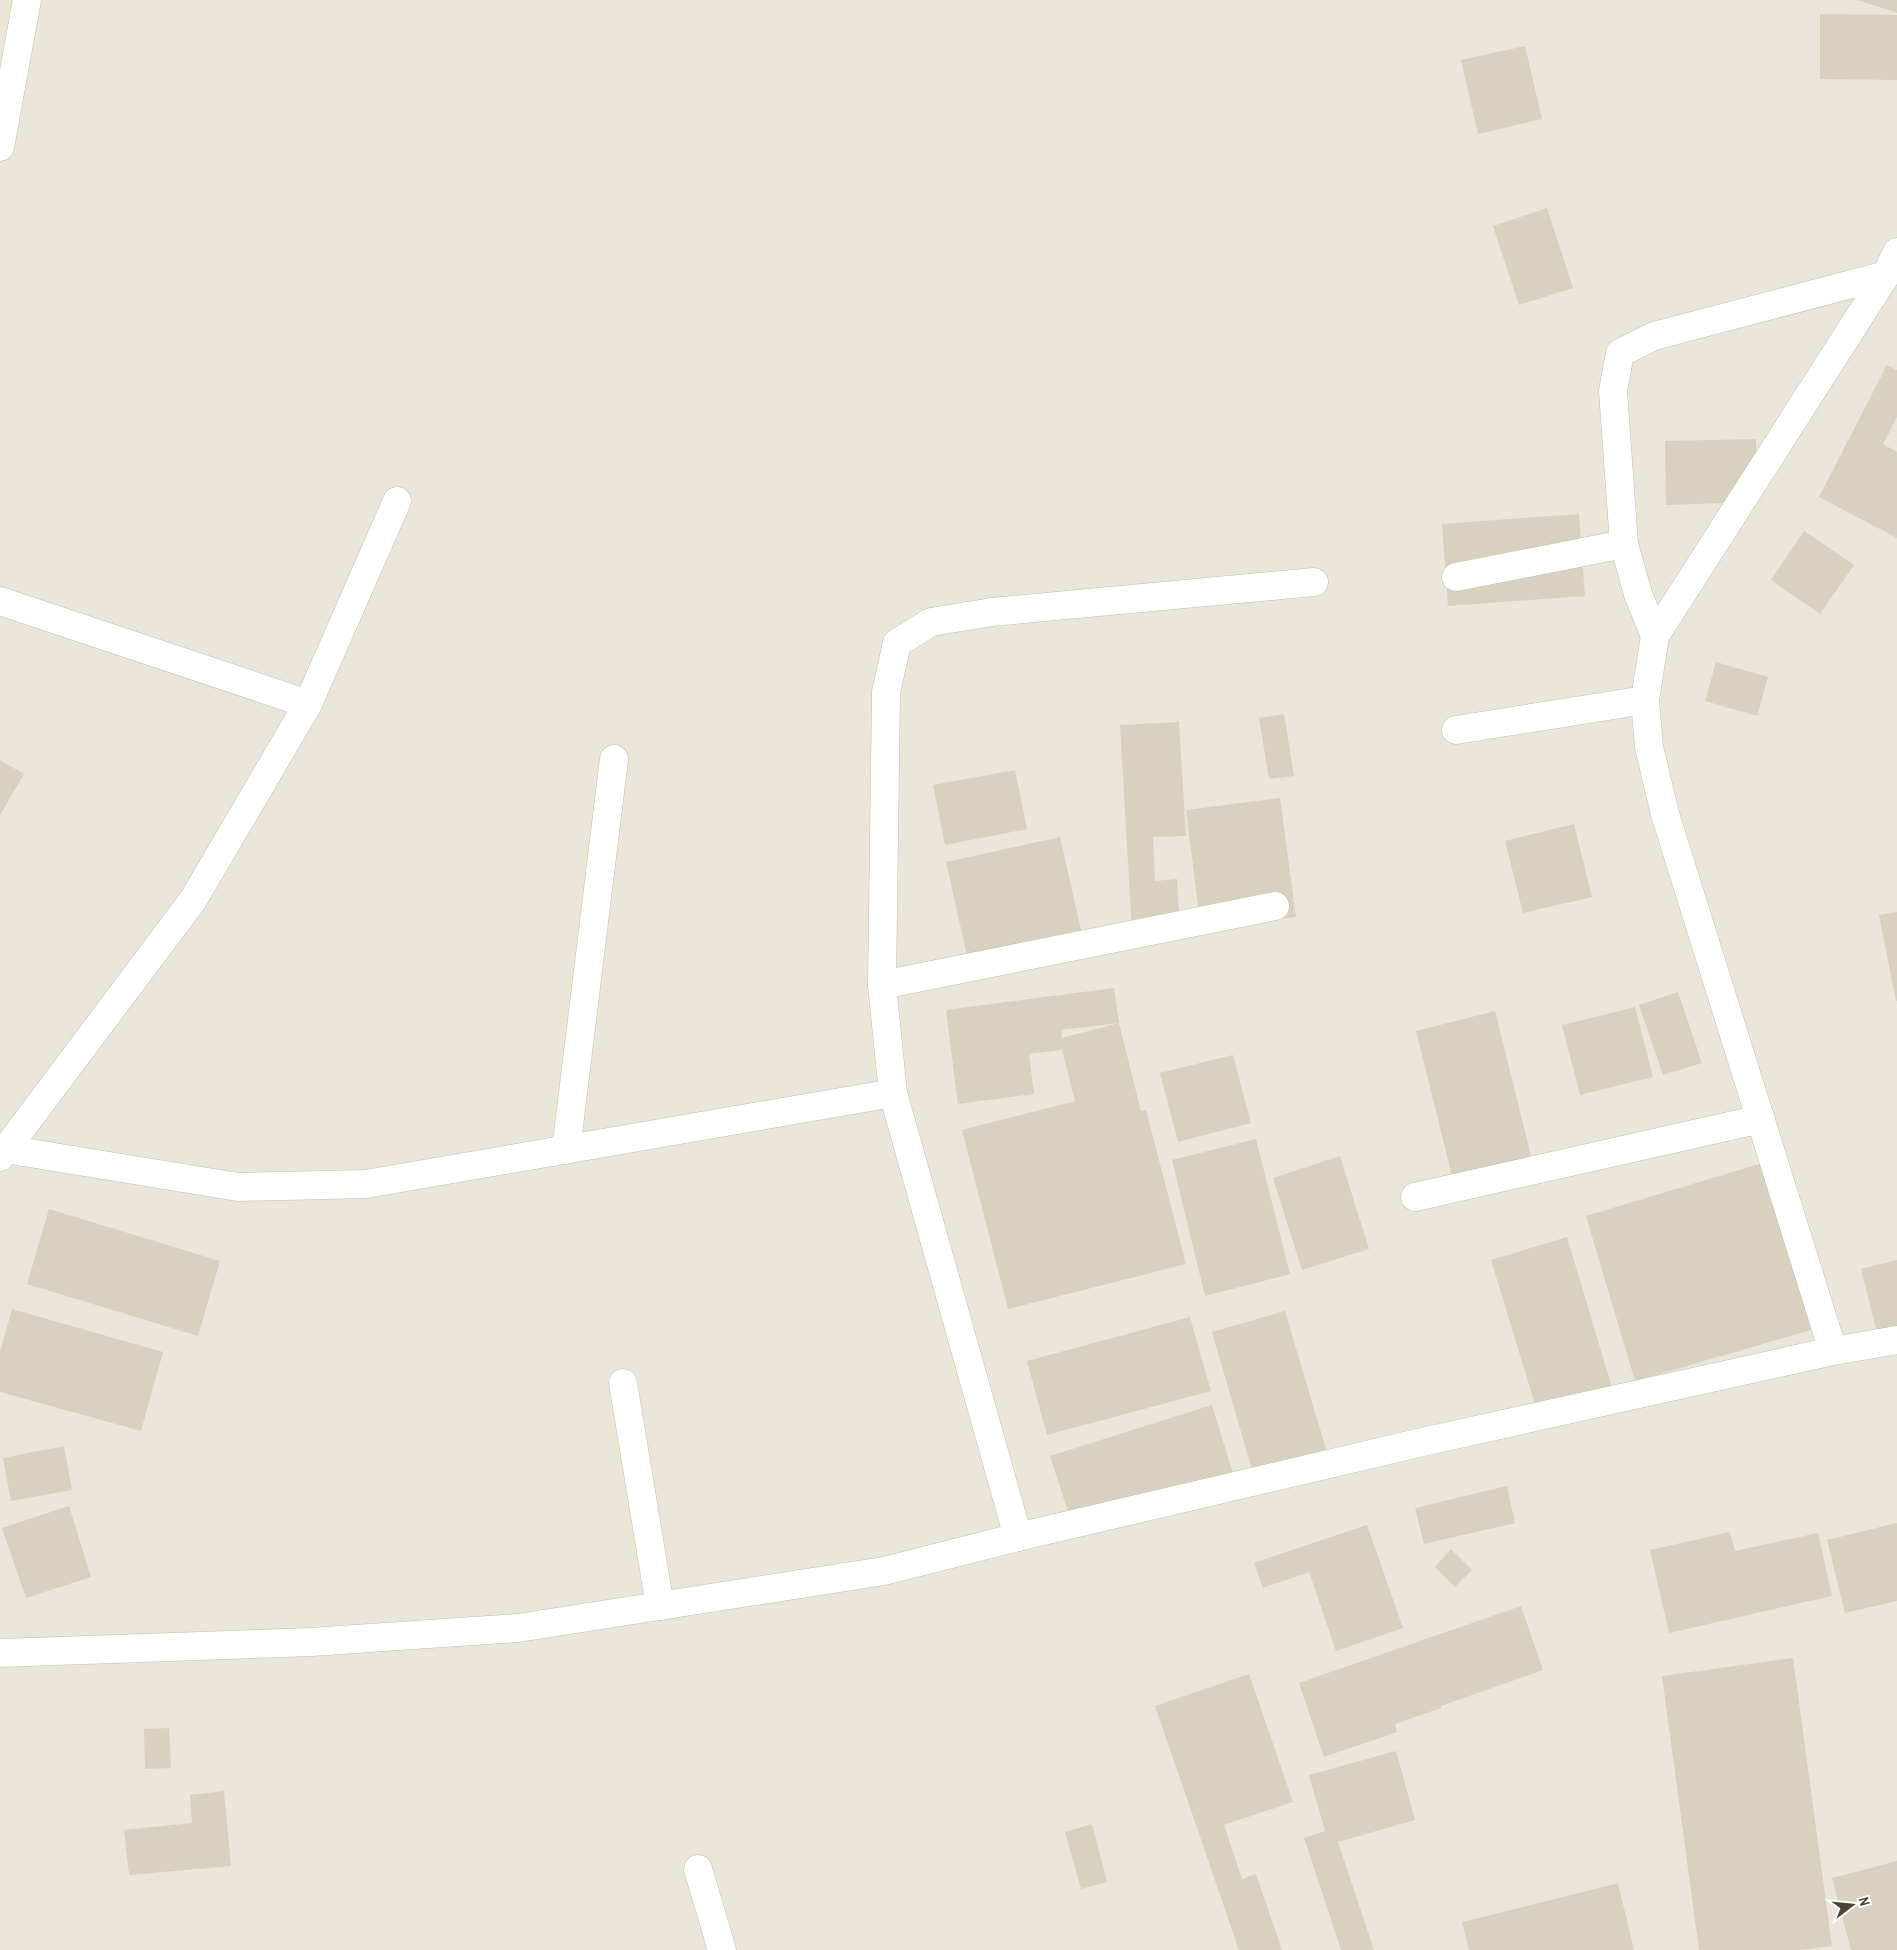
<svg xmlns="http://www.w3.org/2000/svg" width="1897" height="1950" viewBox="0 0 1897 1950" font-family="'Archivo Narrow',sans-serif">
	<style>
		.residential { fill: #eae6d9 }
		.building { fill: #d8d1c0; fill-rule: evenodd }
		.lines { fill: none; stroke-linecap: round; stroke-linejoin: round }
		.minor-casing { stroke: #c2bdad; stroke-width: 29 }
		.minor { stroke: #fff; stroke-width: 28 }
	</style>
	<rect width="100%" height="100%" fill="#f6f4eb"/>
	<rect class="residential" x="0" y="0" width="1897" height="1950"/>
	<g class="building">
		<path d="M1857 0H1897V13Z"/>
		<path d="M1820 14 1897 15V80L1820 79Z"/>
		<path d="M1525 46 1542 119 1478 134 1461 60Z"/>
		<path d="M1547 208 1573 288 1519 305 1493 226Z"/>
		<path d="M1887 365 1897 370V417L1883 444 1897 452V538L1819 497Z"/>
		<path d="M1756 439 1757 502 1666 505 1665 441Z"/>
		<path d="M1579 514 1585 596 1448 606 1442 524Z"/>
		<path d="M1804 531 1854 565 1820 614 1771 580Z"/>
		<path d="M1716 662 1768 677 1757 716 1705 701Z"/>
		<path d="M1284 714 1294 776 1269 779 1259 718Z"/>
		<path d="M1179 722 1186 836 1153 837 1155 881 1177 879 1180 928 1132 931 1120 725Z"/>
		<path d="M0 760 24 774 0 815Z"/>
		<path d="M1015 770 1027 829 945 845 933 785Z"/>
		<path d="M1280 798 1296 917 1201 929 1186 810Z"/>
		<path d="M1574 824 1592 897 1523 913 1505 841Z"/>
		<path d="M1060 837 1084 943 970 969 946 862Z"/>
		<path d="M1897 912V1001H1896L1879 915Z"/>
		<path d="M1114 988 1119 1023 1141 1111 1146 1110 1186 1264 1008 1309 962 1130 1075 1101 1062 1050 1029 1054 1034 1094 958 1104 946 1010ZM1119 1023 1062 1038 1061 1030Z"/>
		<path d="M1678 992 1702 1063 1663 1075 1639 1005Z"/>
		<path d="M1635 1007 1653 1077 1580 1095 1562 1025Z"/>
		<path d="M1495 1011 1533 1164 1454 1184 1416 1031Z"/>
		<path d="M1233 1055 1251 1123 1178 1142 1160 1073Z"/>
		<path d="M1256 1139 1290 1274 1205 1296 1172 1160Z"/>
		<path d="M1340 1156 1369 1249 1302 1270 1273 1178Z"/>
		<path d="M1769 1161 1818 1328 1635 1381 1586 1216Z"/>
		<path d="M49 1209 220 1261 198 1336 27 1284Z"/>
		<path d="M1567 1237 1613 1391 1538 1414 1491 1260Z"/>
		<path d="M1897 1260V1339L1880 1344 1861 1269Z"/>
		<path d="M12 1309 163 1352 141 1431 0 1392V1352Z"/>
		<path d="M1285 1311 1331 1466 1257 1487 1212 1332Z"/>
		<path d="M1190 1317 1211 1391 1047 1435 1027 1361Z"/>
		<path d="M1212 1405 1235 1480 1074 1530 1050 1456Z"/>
		<path d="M64 1446 72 1490 11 1501 3 1458Z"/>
		<path d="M1507 1486 1515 1523 1424 1544 1415 1508Z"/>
		<path d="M69 1506 91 1577 26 1598 2 1528Z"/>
		<path d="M1897 1523V1601L1845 1613 1827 1540Z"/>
		<path d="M1367 1525 1403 1628 1336 1651 1309 1572 1263 1588 1254 1563Z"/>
		<path d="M1730 1532 1735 1551 1818 1533 1832 1596 1669 1633 1650 1550Z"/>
		<path d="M1451 1549 1472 1570 1455 1587 1435 1567Z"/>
		<path d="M1521 1606 1543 1670 1441 1706V1708L1395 1724 1397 1732 1324 1757 1299 1683Z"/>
		<path d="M1793 1658 1832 1946 1799 1950H1699L1662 1676Z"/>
		<path d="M1249 1674 1293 1802 1224 1825 1242 1879 1256 1874 1282 1950H1239L1155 1706Z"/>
		<path d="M169 1728 171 1768 145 1769 144 1729Z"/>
		<path d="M1396 1751 1415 1820 1338 1842 1374 1950H1341L1304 1838 1325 1831 1309 1775Z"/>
		<path d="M224 1791 231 1866 129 1875 124 1830 192 1823 190 1795Z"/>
		<path d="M1092 1824 1107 1882 1081 1889 1065 1832Z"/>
		<path d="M1897 1861V1950H1851L1832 1878Z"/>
		<path d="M1618 1883 1634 1950H1469L1462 1922Z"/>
	</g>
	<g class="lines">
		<g class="minor-casing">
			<g id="minor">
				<path d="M0 147 27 0"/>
				<path d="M1456 577 1624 544"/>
				<path d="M0 601 308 704"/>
				<path d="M1655 636 1638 594 1624 544 1613 391 1620 353 1654 336 1886 275"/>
				<path d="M1456 730 1645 700"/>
				<path d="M882 985 1275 906"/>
				<path d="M5 1149 238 1187 366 1184 893 1093"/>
				<path d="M566 1150 614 759"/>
				<path d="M0 1157 193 900 308 704 397 501"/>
				<path d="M1415 1197 1761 1119"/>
				<path d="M1833 1351 1665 814 1649 747 1645 700 1655 636 1886 275 1897 252"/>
				<path d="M623 1383 660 1606"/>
				<path d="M1018 1537 893 1093 882 985 886 692 897 643 931 622 992 612 1314 582"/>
				<path d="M0 1653 311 1642 518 1628 884 1571 1018 1537 1418 1443 1833 1351 1897 1340"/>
				<path d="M698 1869 722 1950"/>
			</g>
		</g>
		<use href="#minor" class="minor"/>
	</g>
	<g transform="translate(1852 1905) rotate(74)" stroke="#ffffff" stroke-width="4" paint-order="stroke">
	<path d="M0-4L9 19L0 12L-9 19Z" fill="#4b4539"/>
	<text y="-8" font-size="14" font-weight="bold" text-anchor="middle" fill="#4b4539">N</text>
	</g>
</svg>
